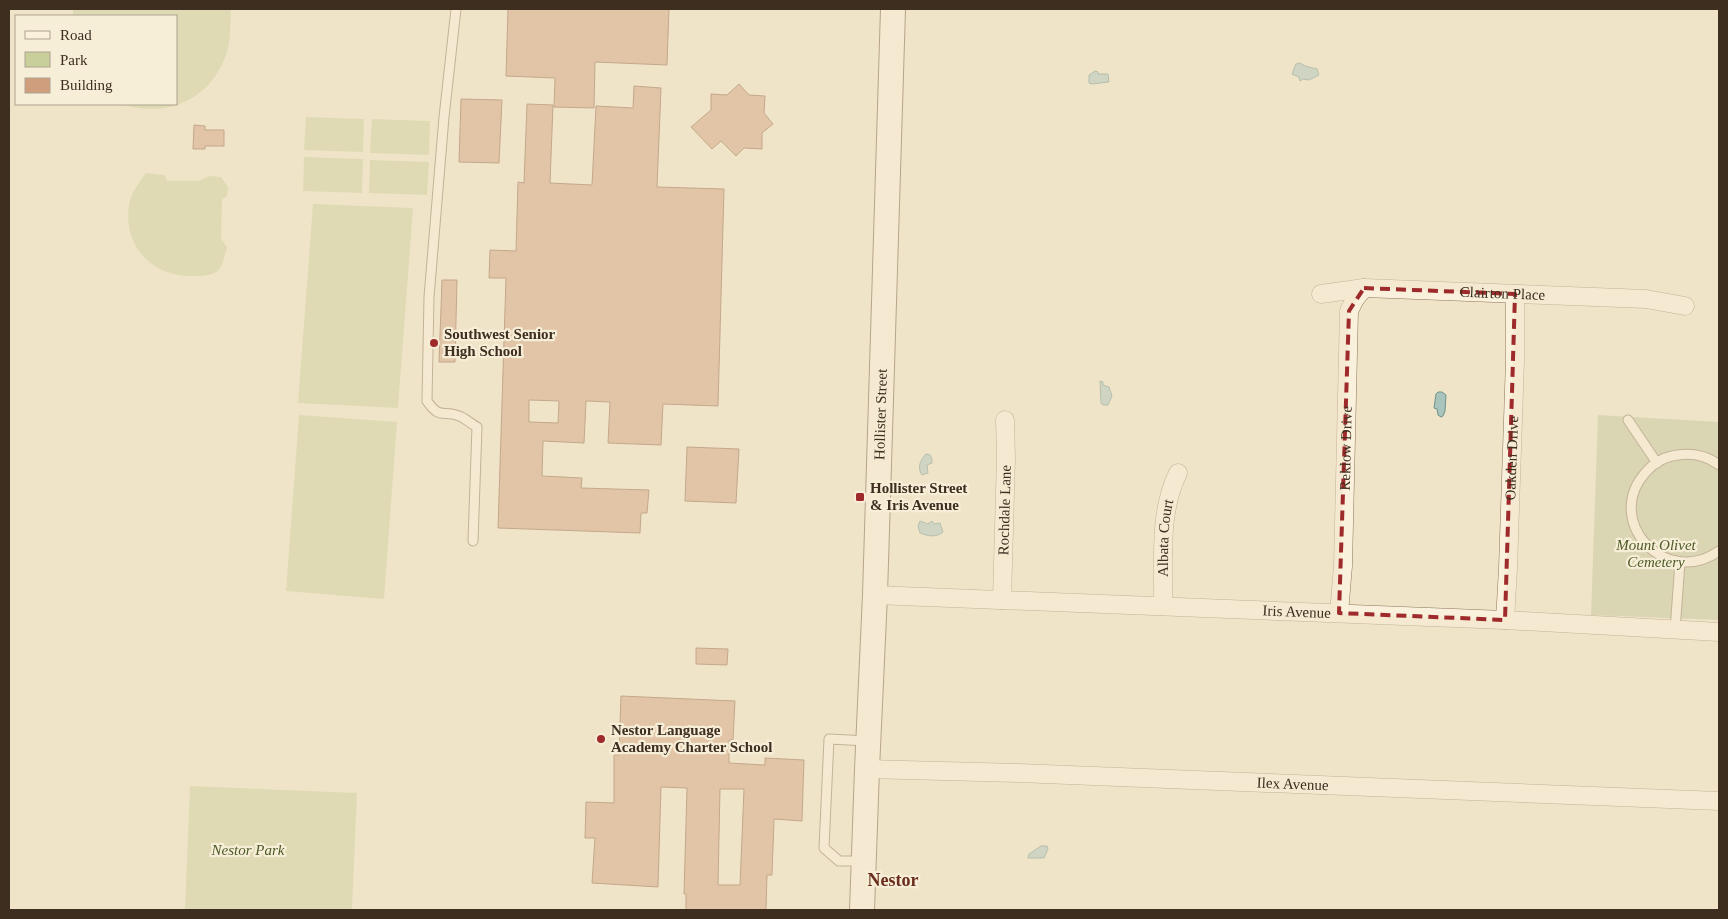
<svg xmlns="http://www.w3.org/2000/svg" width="1728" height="919" viewBox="0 0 1728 919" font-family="'Times New Roman',serif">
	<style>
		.green { fill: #c9cf9b }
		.cemetery { fill: #bfc49a }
		.water { fill: #a9c4bc; stroke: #6f938a }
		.building { fill: #cf9f7d; stroke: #8d5f41; fill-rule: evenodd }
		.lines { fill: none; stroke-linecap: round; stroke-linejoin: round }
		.lane-casing { stroke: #8d765c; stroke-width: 11 }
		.street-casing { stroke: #8d765c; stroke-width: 19 }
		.secondary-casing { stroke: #6f573f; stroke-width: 26 }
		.lane { stroke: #faf1dc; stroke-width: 9 }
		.street { stroke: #faf1dc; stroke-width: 18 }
		.secondary { stroke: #faf1dc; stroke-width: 24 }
		.marked { fill: none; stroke: #9e2a2b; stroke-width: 4; stroke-dasharray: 10 6; stroke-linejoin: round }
		.poi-dot { fill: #9e2a2b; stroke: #f7eed8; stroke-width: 2 }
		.labels { text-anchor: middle; stroke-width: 4.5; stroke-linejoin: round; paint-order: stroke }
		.street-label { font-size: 15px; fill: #3d2e20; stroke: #f7eed8 }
		.poi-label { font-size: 15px; font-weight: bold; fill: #3d2e20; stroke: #f7eed8; text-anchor: start }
		.park-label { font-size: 15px; font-style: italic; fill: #4d5a26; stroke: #f7eed8 }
		.quarter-label { font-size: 18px; font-weight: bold; fill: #6b2e1e; stroke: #f7eed8 }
	</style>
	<rect width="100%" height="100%" fill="#f0e4c8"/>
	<g class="green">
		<path d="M73 9H231C230 24 231 41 226 55 210 100 166 119 122 104H176V16H73Z"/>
		<path d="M306 117 364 119 363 152 304 150Z"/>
		<path d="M372 119 430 121 429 155 370 153Z"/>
		<path d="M304 157 363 159 362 193 303 191Z"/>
		<path d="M370 160 429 162 427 195 369 193Z"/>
		<path d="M146 173 165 175 167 181H199L209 176 221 177 228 187 227 196 222 199 221 238 227 248C224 255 223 268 216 272 207 277 196 276 186 276 146 273 121 240 130 200 133 191 140 181 146 173Z"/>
		<path d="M313 204 413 208 398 408 298 403Z"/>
		<path d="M299 415 397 422 384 599 286 591Z"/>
		<path d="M190 786 357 793 352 910H185Z"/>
	</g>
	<path class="cemetery" d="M1598 415 1719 422V620L1591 615Z"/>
	<g class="water">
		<path d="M1300 63 1305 66 1317 69 1319 75 1309 80 1303 79 1300 81 1299 77 1292 74 1296 64Z"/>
		<path d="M1095 71 1098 72V74H1108L1109 82 1092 84 1089 83V75Z"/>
		<path d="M1100 381 1103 382V385L1109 387 1112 396 1108 405H1103L1101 403Z"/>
		<path d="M1438 392H1442L1446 395 1445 411 1443 416 1441 417 1438 415 1437 409 1434 408 1436 394Z"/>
		<path d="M926 454 930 455 932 459V463L927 465 928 473 922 475C917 468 920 460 926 454Z"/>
		<path d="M920 521 928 524 932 521 934 524 940 523 943 532C936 538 928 536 920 533L918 526Z"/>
		<path d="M1041 846H1047L1048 849 1044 858H1028L1029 854Z"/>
	</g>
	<g class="building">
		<path d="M508 9H669L667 65 595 62 594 108 554 107 555 78 506 76Z"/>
		<path d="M739 84 749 95 765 96 764 113 773 124 762 133V149L744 148 736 156 721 141 712 149 691 127 711 110V94L727 95Z"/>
		<path d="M634 86 661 88 657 187 724 189 718 406 663 404 661 445 608 443 610 402 586 401 584 443 543 441 542 476 582 478 581 488 649 490 647 513H641L640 533 498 528 506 278H489L490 250 516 251 518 182 524 183 527 104 553 105 550 183 592 185 596 106 633 108ZM529 400 559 401 558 423 529 422Z"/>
		<path d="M461 99 502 100 499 163 459 162Z"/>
		<path d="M194 125 205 126V130H224V146H205V149H193Z"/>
		<path d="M442 280H457L455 362H439Z"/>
		<path d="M687 447 739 449 736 503 685 501Z"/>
		<path d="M696 648 728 649 727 665 696 664Z"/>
		<path d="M621 696 735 701 733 740H729V763L765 765V758L804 760 802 821 774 819 772 875H767L766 910H686V894H684L687 788 661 787 658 887 592 883 595 838H585L586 802 614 803V755H619ZM720 789H744L740 885H718Z"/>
	</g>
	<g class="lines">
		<g class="lane-casing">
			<g id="lane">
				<path d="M456 9 444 117 429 297 427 401C441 421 443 409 459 416 465 418 471 424 477 427L473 541"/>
				<path d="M1628 420 1657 463"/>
				<path d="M1719 465C1706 455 1689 452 1672 456 1662 458 1653 464 1646 472 1602 520 1665 589 1719 551"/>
				<path d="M1675 630 1680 562"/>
				<path d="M864 861H839L824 848 829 739 868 741"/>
			</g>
		</g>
		<g class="street-casing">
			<g id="street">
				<path id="s1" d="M1321 294 1364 288 1646 299 1685 306"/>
				<path id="s2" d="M875 595 1505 620 1719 632"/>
				<path id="s3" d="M1002 600 1006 457 1005 420"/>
				<path id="s4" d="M1163 606C1164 563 1158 513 1178 473"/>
				<path id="s5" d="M1339 613 1343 566 1349 311 1355 299 1364 288"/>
				<path id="s6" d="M1505 620 1508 568 1515 360V294"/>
				<path id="s7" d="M867 769 1019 773 1719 801"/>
			</g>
		</g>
		<g class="secondary-casing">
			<g id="secondary">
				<path id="s8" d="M862 910 867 769 875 595 893 9"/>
			</g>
		</g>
		<use href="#lane" class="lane"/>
		<use href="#street" class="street"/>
		<use href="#secondary" class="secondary"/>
	</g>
	<path d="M0 0H1728V919H0ZM1364 288 1515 294 1505 620 1339 613 1349 311Z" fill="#f0e4c8" fill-opacity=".55" fill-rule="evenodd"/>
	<path class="marked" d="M1364 288 1515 294 1505 620 1339 613 1349 311Z"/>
	<g class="poi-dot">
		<circle cx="434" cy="343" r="5"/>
		<rect x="855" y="492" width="10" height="10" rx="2.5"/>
		<circle cx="601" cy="739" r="5"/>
	</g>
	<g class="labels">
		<g class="street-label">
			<text dy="5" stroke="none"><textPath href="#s1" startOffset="182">Clairton Place</textPath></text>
			<text dy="5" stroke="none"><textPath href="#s8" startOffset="496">Hollister Street</textPath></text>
			<text dy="5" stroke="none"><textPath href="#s5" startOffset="165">Reklow Drive</textPath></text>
			<text dy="5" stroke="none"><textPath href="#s6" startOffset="162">Oakden Drive</textPath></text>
			<text dy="5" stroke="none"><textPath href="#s3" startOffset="90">Rochdale Lane</textPath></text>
			<text dy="5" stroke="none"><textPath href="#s4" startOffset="68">Albata Court</textPath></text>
			<text dy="5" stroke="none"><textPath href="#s2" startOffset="422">Iris Avenue</textPath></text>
			<text dy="5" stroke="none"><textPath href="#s7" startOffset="426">Ilex Avenue</textPath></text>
		</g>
		<g class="poi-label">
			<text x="444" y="339">Southwest Senior<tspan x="444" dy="17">High School</tspan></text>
			<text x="870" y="493">Hollister Street<tspan x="870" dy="17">&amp; Iris Avenue</tspan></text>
			<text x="611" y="735">Nestor Language<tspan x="611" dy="17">Academy Charter School</tspan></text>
		</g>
		<g class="park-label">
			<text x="1656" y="550">Mount Olivet<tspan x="1656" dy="17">Cemetery</tspan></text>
			<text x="248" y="855">Nestor Park</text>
		</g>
		<g class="quarter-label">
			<text x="893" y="886">Nestor</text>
		</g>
	</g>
	<rect width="1728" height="919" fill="none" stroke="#3d2e20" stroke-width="20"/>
	<rect x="15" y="15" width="162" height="90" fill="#f7eed8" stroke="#ada18e"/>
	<rect x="25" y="31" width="25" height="8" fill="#faf1dc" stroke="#ada18e"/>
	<text x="60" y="40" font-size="15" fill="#3d2e20">Road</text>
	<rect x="25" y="52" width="25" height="15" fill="#c9cf9b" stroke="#ada18e"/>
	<text x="60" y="65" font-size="15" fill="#3d2e20">Park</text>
	<rect x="25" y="78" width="25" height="15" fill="#cf9f7d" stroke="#ada18e"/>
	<text x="60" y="90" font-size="15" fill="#3d2e20">Building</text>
</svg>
